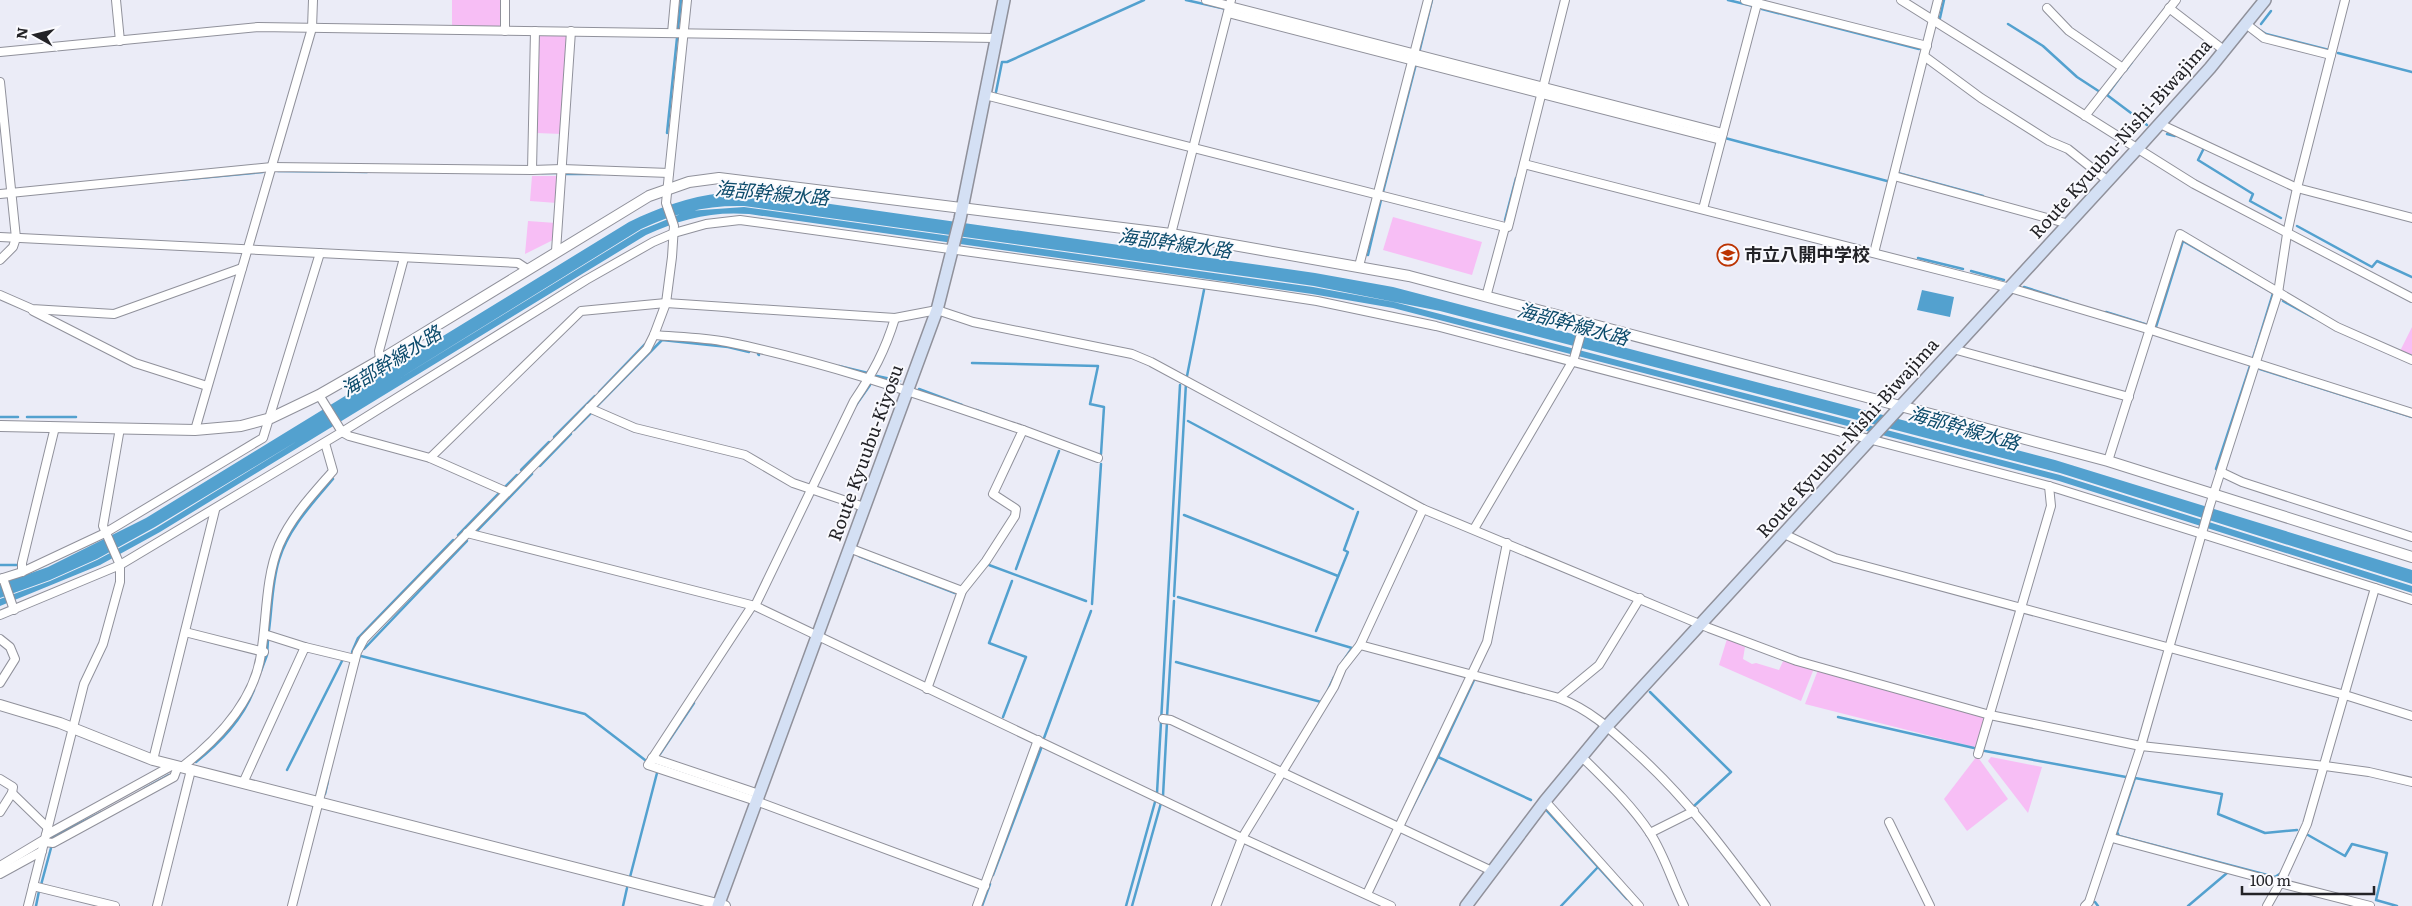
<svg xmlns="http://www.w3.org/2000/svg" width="2412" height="906" viewBox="0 0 2412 906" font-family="Literata,'Noto Sans JP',serif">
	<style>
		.green { fill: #f7bef5 }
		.water { fill: #53a1cf }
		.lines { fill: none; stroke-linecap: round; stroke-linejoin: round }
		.stream { stroke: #53a1cf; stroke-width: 2.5 }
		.minor-casing { stroke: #90919b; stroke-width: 10 }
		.tertiary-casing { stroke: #90919b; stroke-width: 12 }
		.secondary-casing { stroke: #90919b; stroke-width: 14 }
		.minor { stroke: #fff; stroke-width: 8 }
		.tertiary { stroke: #fff; stroke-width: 10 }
		.secondary { stroke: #d4e0f4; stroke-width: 11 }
		.labels { text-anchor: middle; stroke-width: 4; stroke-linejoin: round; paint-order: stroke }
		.street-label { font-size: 18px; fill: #232327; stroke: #fafafe }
		.poi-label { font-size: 18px; font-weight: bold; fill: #232327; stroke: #fafafe; text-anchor: start }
		.water-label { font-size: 19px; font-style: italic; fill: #0c4b6b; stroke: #fafafe }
	</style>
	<rect width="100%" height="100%" fill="#ebecf7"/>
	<g class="green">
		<path d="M452 0H502V25L500 28 452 27Z"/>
		<path d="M539 34 569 36 562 134 536 133 537 36Z"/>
		<path d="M532 176H559L557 203 530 201Z"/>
		<path d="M1393 217 1482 242 1472 275 1383 250Z"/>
		<path d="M528 221 556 223 555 239 525 254Z"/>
		<path d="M2412 327V356L2400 351Z"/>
		<path d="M1727 639 1745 647 1743 659 1752 664 1756 663 1779 670 1784 659 1812 668 1813 671 1801 701 1719 665Z"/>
		<path d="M1818 670 1983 715 1985 718 1978 748 1805 704Z"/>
		<path d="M1977 756 2008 799 1967 831 1944 799Z"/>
		<path d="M1991 757 2042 767 2028 813 1988 761Z"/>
	</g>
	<g class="water">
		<path d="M722 193H754L1315 273 1393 287 2055 460 2412 570V584L2060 473 1440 311 1314 286 744 206C706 205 675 213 641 229L397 380 641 230 688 211 744 207 1313 287 1394 302 2060 475 2412 586V593L2059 481 1393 308 1312 294 749 214C712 211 680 219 646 235L160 532 100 565 0 606V599L50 581 97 560 156 528 299 440 155 527 97 559 50 580 0 598V584L48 567 146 518 629 222C660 207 688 197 722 193Z"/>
		<path d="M1922 290 1954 297 1950 317 1917 310Z"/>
	</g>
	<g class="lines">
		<g class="stream">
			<path d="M1186 0 1226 9"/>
			<path d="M1728 0 1753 6"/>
			<path d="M1762 9 1919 49"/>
			<path d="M1940 18 1944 0"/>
			<path d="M2008 24 2043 46 2077 77 2100 92"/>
			<path d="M2261 24 2271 11"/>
			<path d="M2258 29 2266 34 2329 50"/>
			<path d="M1419 53 1432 0"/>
			<path d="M2338 53 2412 72"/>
			<path d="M2126 70 2132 62"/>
			<path d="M2121 76 2107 95 2147 125"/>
			<path d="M996 92 1002 62H1007L1144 0"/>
			<path d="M667 133 681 0"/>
			<path d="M2167 134 2175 136"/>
			<path d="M1725 138 1887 181"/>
			<path d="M2202 147 2204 148 2198 160 2253 194 2250 201 2281 218"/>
			<path d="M278 171 367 172"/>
			<path d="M542 173H558"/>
			<path d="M1898 173 1983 196"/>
			<path d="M564 174H600"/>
			<path d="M178 180 263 172"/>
			<path d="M1383 192 1416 64"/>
			<path d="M1505 220 1516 178"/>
			<path d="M2297 226 2372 267 2377 261 2412 277"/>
			<path d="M1368 255 1381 200"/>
			<path d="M1918 258 1963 269"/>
			<path d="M1971 271 2004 280"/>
			<path d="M2024 287 2068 301"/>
			<path d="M2283 301 2314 318"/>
			<path d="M2106 312 2148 325"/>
			<path d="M2156 327 2183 241 2273 293 2253 358"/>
			<path d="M758 354 759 355"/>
			<path d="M972 363 1098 366 1090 404 1104 407 1101 454"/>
			<path d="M839 366 868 373"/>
			<path d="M2260 369 2412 417"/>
			<path d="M877 376 900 381"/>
			<path d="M1187 376 1204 290"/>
			<path d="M919 389 962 405"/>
			<path d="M599 392 645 344"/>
			<path d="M856 405 870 385"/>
			<path d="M597 406 662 340 728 347 749 352"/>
			<path d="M976 410 987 414"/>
			<path d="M0 417H18"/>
			<path d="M27 417H76"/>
			<path d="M1188 421 1353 509"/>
			<path d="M574 430 591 413"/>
			<path d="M554 437 595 396"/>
			<path d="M540 466 571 434"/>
			<path d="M2216 469 2250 366"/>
			<path d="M521 470 549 442"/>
			<path d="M505 487 517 475"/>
			<path d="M1184 515 1338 576"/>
			<path d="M477 531 532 474"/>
			<path d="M458 535 499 493"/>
			<path d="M859 556 955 593"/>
			<path d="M0 565H17"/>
			<path d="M989 565 1086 601"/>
			<path d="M1016 569 1059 451"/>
			<path d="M1174 596 1186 383"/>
			<path d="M1178 597 1352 648 1339 667"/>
			<path d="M1092 604 1101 464"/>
			<path d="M269 630C272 608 272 582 279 560 288 529 312 504 333 479"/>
			<path d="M1316 631 1348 552 1344 550 1358 512"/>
			<path d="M364 649 467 541"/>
			<path d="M352 652 358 638 453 540"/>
			<path d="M361 656 585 714 645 760"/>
			<path d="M1176 662 1321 702"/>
			<path d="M261 671 267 655 268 640"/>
			<path d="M1328 690 1334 677"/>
			<path d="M1650 692 1731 772 1694 806"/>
			<path d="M1003 717 1026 657 989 643 1012 581"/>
			<path d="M1167 717 1174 601"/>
			<path d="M1838 717 1974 748"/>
			<path d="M1044 738 1091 611"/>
			<path d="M1985 751 2126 777"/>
			<path d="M660 754 694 703"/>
			<path d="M1438 757 1475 678"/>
			<path d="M196 762C221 742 242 720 254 690"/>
			<path d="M287 770 342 661"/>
			<path d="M144 789 169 775"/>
			<path d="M1157 793 1180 385"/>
			<path d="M325 794 328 781"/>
			<path d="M1163 796 1167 722"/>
			<path d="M1411 810 1438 757 1531 800"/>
			<path d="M1547 811 1627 899"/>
			<path d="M2308 835 2345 856 2352 844 2387 853 2376 900 2397 906"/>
			<path d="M52 837 102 812"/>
			<path d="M2290 852 2299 833"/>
			<path d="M2281 873 2275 877 2119 836 2117 832 2135 778 2222 794 2218 814 2265 833 2297 830"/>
			<path d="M993 875 1042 746"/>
			<path d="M630 877 657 773"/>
			<path d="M41 885 51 848"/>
			<path d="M2095 902 2098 906"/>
			<path d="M36 906 39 891"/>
			<path d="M623 906 627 888"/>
			<path d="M982 906 990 884"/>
			<path d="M1126 906 1155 802"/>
			<path d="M1132 906 1161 803"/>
			<path d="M1561 906 1598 867"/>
			<path d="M2188 906 2227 873"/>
		</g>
		<g class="minor-casing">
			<g id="minor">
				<path d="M116 0 120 41"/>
				<path d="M1206 0 1723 133"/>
				<path d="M1745 0 1927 46"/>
				<path d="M1901 0 2194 184 2412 298"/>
				<path d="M2047 8 2069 31 2123 68"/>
				<path d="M2169 8 2225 51"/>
				<path d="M1228 13 1721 140"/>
				<path d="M2246 24 2264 38 2331 55"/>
				<path d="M505 31V0"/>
				<path d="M672 33 675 0"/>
				<path d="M0 52 258 27 996 38"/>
				<path d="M1924 56 1981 98 2049 141 2068 149 2108 181"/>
				<path d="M0 82 16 238 13 247 0 260"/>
				<path d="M985 95 1505 227"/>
				<path d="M2085 116 2176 0"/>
				<path d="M2160 124 2297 188 2412 218"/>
				<path d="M1524 164 2010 288 2151 330 2412 413"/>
				<path d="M532 170 535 31"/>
				<path d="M1894 176 2069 224"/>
				<path d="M0 194 272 167 532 170 562 169 669 173"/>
				<path d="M1703 209 1758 0"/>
				<path d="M1171 234 1231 0"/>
				<path d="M0 237 518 263 527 269"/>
				<path d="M556 251 571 31"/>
				<path d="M1874 253 1938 0"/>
				<path d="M1359 266 1428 0"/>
				<path d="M0 295 32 309 114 314 242 268"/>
				<path d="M1486 297 1505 227H1508L1565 0"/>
				<path d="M33 311 135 363 207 386"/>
				<path d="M654 335C678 337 703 337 727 342 828 362 926 397 1023 430L993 494 1016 509 1015 516 986 561 962 591 927 689"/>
				<path d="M1953 349 2129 397"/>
				<path d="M380 360 379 351 404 258"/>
				<path d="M1573 362 1584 323"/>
				<path d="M319 395 342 432 349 436 430 458 507 492"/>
				<path d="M589 408 635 428 745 455 793 483 864 507"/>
				<path d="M195 430 312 28 313 0"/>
				<path d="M1023 430 1098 458"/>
				<path d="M430 458 581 311 666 303 895 318 937 310 973 322 1132 354 1151 362 1423 509 1709 628 1797 661 1990 715 2141 746 2325 766 2369 772 2412 782"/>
				<path d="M2108 461 2180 234 2337 327 2412 360"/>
				<path d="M2221 472 2242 482 2412 537"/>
				<path d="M1474 529 1572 362"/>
				<path d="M467 533 755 606 1242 838 1391 906"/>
				<path d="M1784 534 1835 558 2345 695 2412 716"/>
				<path d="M849 548 962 591"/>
				<path d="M22 572V563L55 427"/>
				<path d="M3 578 14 610"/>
				<path d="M0 579 22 572 105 533 263 438 320 253"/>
				<path d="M2375 588 2412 600"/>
				<path d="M752 606 648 765 756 801 985 886"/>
				<path d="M755 606 854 401C873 373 885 351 895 318"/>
				<path d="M0 615 120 565 342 432 586 280 653 242 674 233 706 224 740 220 1231 288 1317 301 1436 326 2049 486 2375 588 2307 824 2280 883 2112 838"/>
				<path d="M185 632 264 652"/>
				<path d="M264 634 305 647"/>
				<path d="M0 639 10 647 15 659 0 683"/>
				<path d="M1360 645 1559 698C1590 710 1609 728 1633 750 1685 796 1725 850 1766 906"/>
				<path d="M1559 698 1599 665 1640 598"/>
				<path d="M1163 719 1171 720 1492 871"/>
				<path d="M1978 754 2051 506 2049 486"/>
				<path d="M1581 756C1605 780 1631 804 1650 833 1665 856 1672 882 1684 906"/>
				<path d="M652 758 759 794"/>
				<path d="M153 760 215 510"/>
				<path d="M182 767C218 739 254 702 261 654 267 619 265 579 279 545 291 517 313 494 333 471L325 443"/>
				<path d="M0 779 13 787 12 793 0 812"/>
				<path d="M243 783 305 647 355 659"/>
				<path d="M12 793 48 828"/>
				<path d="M1545 801 1639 906"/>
				<path d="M1889 822 1930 906"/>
				<path d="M1650 833 1694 811"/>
				<path d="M46 835 173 765"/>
				<path d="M44 842 53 843 174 777 178 766"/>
				<path d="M0 866 45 839"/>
				<path d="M0 874 42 851"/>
				<path d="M33 886 115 906"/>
				<path d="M1367 894 1487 642 1507 543"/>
				<path d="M28 906 84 684 103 644 120 582V565L103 526 120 428"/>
				<path d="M157 906 191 770"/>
				<path d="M292 906 357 652 364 639 647 349 654 335 666 303 672 257 674 226 666 203 687 0"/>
				<path d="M977 906 1038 740"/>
				<path d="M1216 906 1242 838 1334 687 1342 668 1360 645 1423 509"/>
				<path d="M2085 906 2089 902 2141 746 2210 505 2278 293 2287 234 2297 188 2345 0"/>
				<path d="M2267 906 2280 883 2370 906"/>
			</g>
		</g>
		<g class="tertiary-casing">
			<g id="tertiary">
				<path d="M0 426 195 430 241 426 271 418 319 395 380 360 649 196 689 182 719 178 1171 234 1409 276 2108 461 2412 557"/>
				<path d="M0 705 60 723 153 760 725 906"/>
			</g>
		</g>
		<g class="secondary-casing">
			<g id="secondary">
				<path d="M718 906 937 310 960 219 1004 0"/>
				<path d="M1466 906 1545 801 1607 726 2137 149 2210 68 2265 0"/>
			</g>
		</g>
		<use href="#minor" class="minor"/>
		<use href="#tertiary" class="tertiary"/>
		<use href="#secondary" class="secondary"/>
	</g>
	<defs>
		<g id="school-ring" transform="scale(1.125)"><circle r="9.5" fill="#fafafe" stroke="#bc3302" stroke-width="1.5"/><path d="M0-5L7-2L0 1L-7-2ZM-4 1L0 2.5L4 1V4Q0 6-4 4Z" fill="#bc3302"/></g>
	</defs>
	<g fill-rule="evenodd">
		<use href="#school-ring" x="1728" y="255"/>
	</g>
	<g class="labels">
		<g class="street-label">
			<text transform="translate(2121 139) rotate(-48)" y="6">Route Kyuubu-Nishi-Biwajima</text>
			<text transform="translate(1848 438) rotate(-48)" y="6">Route Kyuubu-Nishi-Biwajima</text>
			<text transform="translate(866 453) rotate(-70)" y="6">Route Kyuubu-Kiyosu</text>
		</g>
		<g class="poi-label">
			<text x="1744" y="261">市立八開中学校</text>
		</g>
		<g class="water-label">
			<text transform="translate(772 193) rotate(5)" y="7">海部幹線水路</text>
			<text transform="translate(1175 243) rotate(8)" y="7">海部幹線水路</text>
			<text transform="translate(1573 324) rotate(15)" y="7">海部幹線水路</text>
			<text transform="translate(391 361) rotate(-32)" y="7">海部幹線水路</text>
			<text transform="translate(1964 428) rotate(16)" y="7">海部幹線水路</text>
		</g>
	</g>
	<g transform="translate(35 35) rotate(278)" stroke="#fafafe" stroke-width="4" paint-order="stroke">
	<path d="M0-4L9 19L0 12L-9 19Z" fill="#232327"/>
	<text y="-8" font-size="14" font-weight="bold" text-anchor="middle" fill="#232327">N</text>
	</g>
	<path d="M2242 886v8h132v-8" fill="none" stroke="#232327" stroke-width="2.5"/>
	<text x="2250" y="886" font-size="15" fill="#232327" stroke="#fafafe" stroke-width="4" paint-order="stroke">100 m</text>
</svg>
